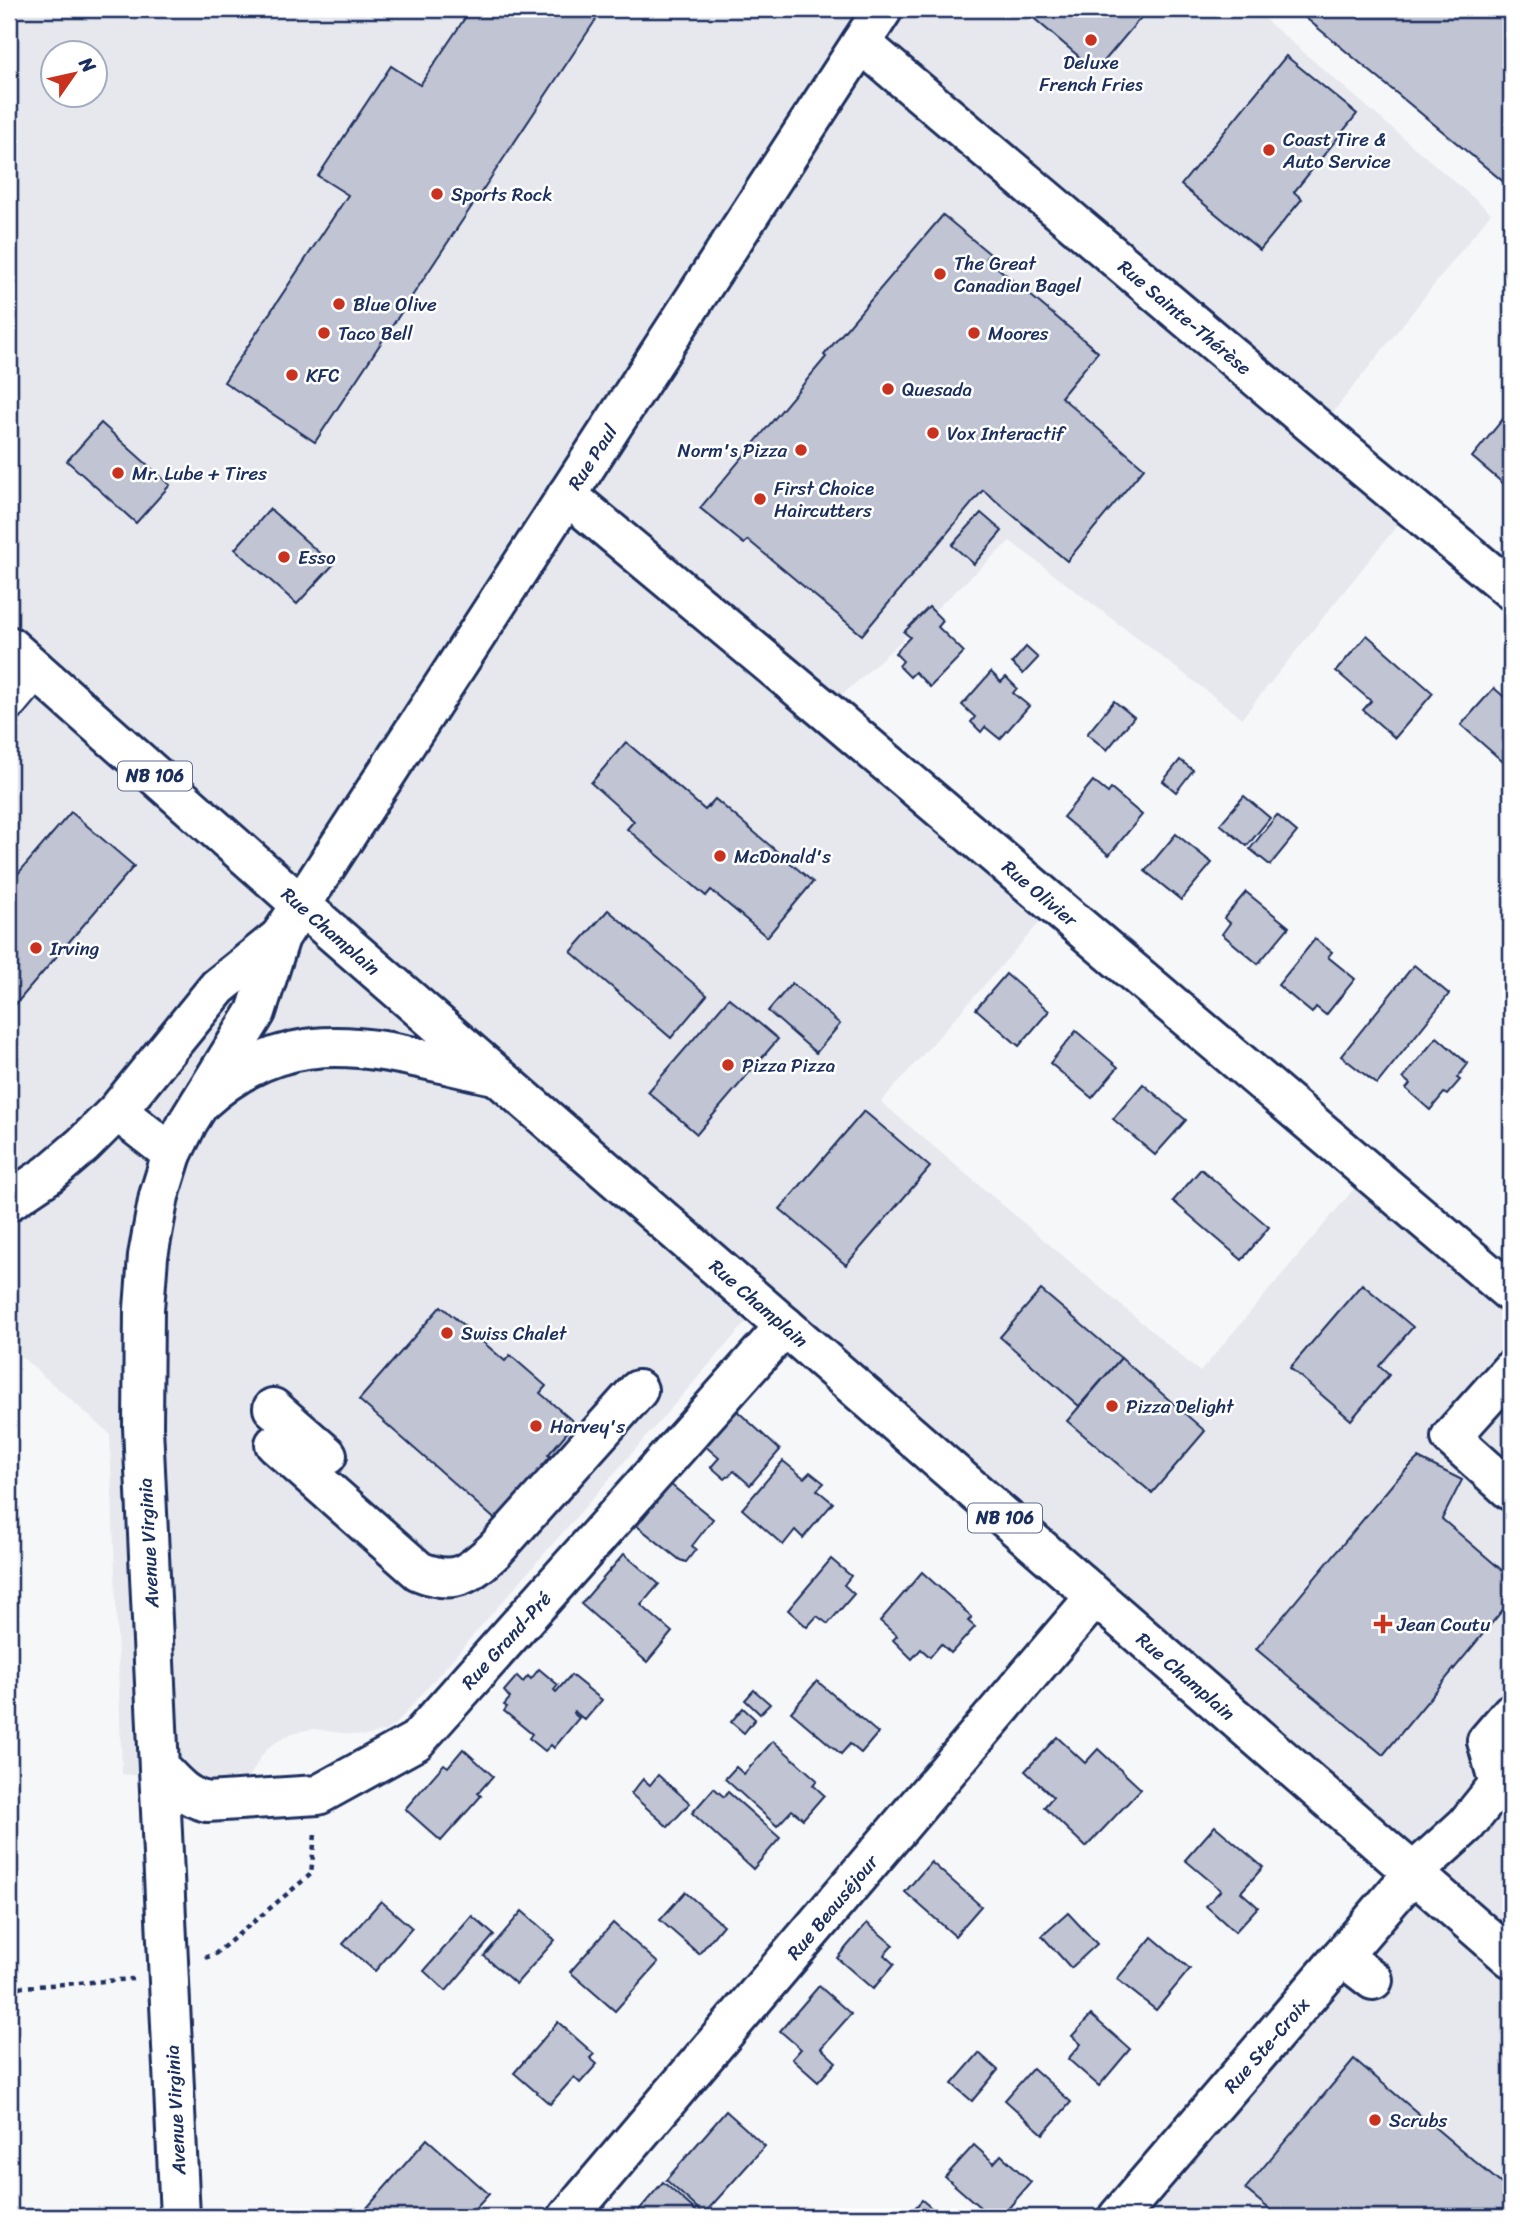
<svg xmlns="http://www.w3.org/2000/svg" width="1520" height="2226" viewBox="0 0 1520 2226" font-family="Sriracha,sans-serif">
	<style>
		.built { fill: #e6e8ee; fill-rule: evenodd }
		.building { fill: #c0c4d3; stroke: #1b2f5e; stroke-width: 2 }
		.lines { fill: none; stroke-linecap: round; stroke-linejoin: round }
		.minor-casing { stroke: #1b2f5e; stroke-width: 44 }
		.major-casing { stroke: #1b2f5e; stroke-width: 44 }
		.path { stroke: #1b2f5e; stroke-width: 4.5; stroke-dasharray: 5 5; stroke-linecap: butt }
		.minor { stroke: #fff; stroke-width: 38 }
		.major { stroke: #fff; stroke-width: 38 }
		.poi-dot { fill: #c8321e; stroke: #fff; stroke-width: 2.5 }
		.labels { text-anchor: middle; stroke-width: 5; stroke-linejoin: round; paint-order: stroke }
		.shield { fill: #fff; stroke: #5f6d8e; stroke-width: 2 }
		.shield-label { font-size: 18px; font-weight: bold; fill: #1b2f5e }
		.poi-label { font-size: 19px; fill: #1b2f5e; stroke: #fff; text-anchor: start }
		.street-label { font-size: 19px; fill: #1b2f5e; stroke: #fff }
	</style>
	<rect width="100%" height="100%" fill="#f6f7f9"/>
	<filter id="ink" filterUnits="userSpaceOnUse"><feTurbulence type="fractalNoise" baseFrequency=".0143" numOctaves="2"/><feDisplacementMap in="SourceGraphic" scale="14" xChannelSelector="R" yChannelSelector="G"/><feConvolveMatrix kernelMatrix="1 2 1 2 8 2 1 2 1" color-interpolation-filters="sRGB"/></filter>
	<g filter="url(#ink)">
		<path class="built" d="M9 9H1253L1491 213 1319 430 1412 507 1242 718 1010 541 826 710 1055 905 881 1102 1200 1372 1369 1171 1511 1293V2217H1118L1413 1873 761 1305 395 1725 385 1731 365 1736 313 1729 292 1733 270 1746 262 1755 251 1774 248 1785 122 1774 110 1434 9 1346ZM52 52H94V94H52Z"/>
		<g class="building">
			<path d="M471 9H595L601 12 315 442 224 382 348 195 318 176 391 66 420 85Z"/>
			<path d="M1023 9H1148L1096 71Z"/>
			<path d="M1295 9H1507L1511 12V188Z"/>
			<path d="M1286 56 1357 114 1294 192 1302 199 1260 250 1181 185Z"/>
			<path d="M943 215 990 254 986 258 1098 352 1061 397 1144 468 1067 561 983 490 862 635 748 540 744 544 700 508 826 357 824 355Z"/>
			<path d="M1511 409V490L1472 457Z"/>
			<path d="M101 423 170 485 136 523 67 461Z"/>
			<path d="M270 509 333 565 297 604 235 549Z"/>
			<path d="M981 513 1002 531 974 564 952 545Z"/>
			<path d="M929 607 943 621 938 627 964 652 930 687 915 672 910 677 899 666 903 661 895 653 910 637 904 632Z"/>
			<path d="M1367 635 1433 693 1395 738 1363 710 1371 701 1336 671Z"/>
			<path d="M1026 647 1038 658 1023 674 1012 663Z"/>
			<path d="M991 672 1001 682 1006 677 1017 688 1013 693 1029 706 1000 739 985 727 981 732 971 722 975 717 962 705Z"/>
			<path d="M1494 688 1511 703V764L1509 767 1461 725Z"/>
			<path d="M1114 701 1134 717 1107 750 1087 734Z"/>
			<path d="M626 742 705 810 715 799 813 882 767 937 711 890 706 896 627 829 634 821 591 783Z"/>
			<path d="M1180 760 1193 770 1176 792 1163 781Z"/>
			<path d="M1093 781 1108 793 1111 789 1142 815 1109 855 1063 817Z"/>
			<path d="M1244 796 1270 818 1247 846 1220 824Z"/>
			<path d="M71 812 134 866 9 1012V884Z"/>
			<path d="M1277 815 1297 832 1270 865 1250 849Z"/>
			<path d="M1176 834 1212 863 1181 900 1145 871Z"/>
			<path d="M1246 892 1289 927 1258 964 1222 934 1230 923 1224 918Z"/>
			<path d="M608 910 707 995 671 1038 571 952Z"/>
			<path d="M1315 939 1332 952 1328 957 1355 979 1326 1015 1316 1007 1312 1013 1278 985Z"/>
			<path d="M1414 965 1449 994 1377 1084 1341 1056Z"/>
			<path d="M1006 974 1049 1011 1019 1046 976 1009Z"/>
			<path d="M792 983 840 1024 816 1053 768 1011Z"/>
			<path d="M729 998 778 1039 697 1134 648 1092Z"/>
			<path d="M1076 1031 1118 1067 1092 1098 1050 1063Z"/>
			<path d="M1437 1037 1468 1064 1457 1078 1460 1080 1447 1095 1444 1093 1430 1110 1406 1089 1410 1084 1403 1078Z"/>
			<path d="M1143 1084 1186 1120 1155 1155 1113 1119Z"/>
			<path d="M864 1111 930 1167 846 1265 780 1209Z"/>
			<path d="M1201 1169 1269 1227 1242 1260 1173 1201Z"/>
			<path d="M1362 1284 1413 1327 1379 1366 1389 1375 1351 1420 1290 1368Z"/>
			<path d="M1041 1290 1121 1358 1079 1406 1000 1337Z"/>
			<path d="M441 1306 505 1361 510 1355 546 1386 540 1393 575 1423 548 1455 554 1460 507 1530 359 1400Z"/>
			<path d="M1121 1358 1205 1431 1152 1493 1067 1421Z"/>
			<path d="M735 1409 780 1450 750 1485 734 1471 725 1479 711 1467 719 1458 704 1445Z"/>
			<path d="M1418 1458 1462 1480 1442 1519 1511 1578V1600L1383 1755 1256 1649 1395 1481Z"/>
			<path d="M783 1461 804 1478 810 1472 824 1483 817 1490 833 1503 803 1538 795 1530 783 1545 742 1509Z"/>
			<path d="M670 1484 713 1519 692 1546 696 1549 686 1562 680 1560 637 1526Z"/>
			<path d="M624 1554 659 1584 641 1605 672 1632 647 1662 581 1604Z"/>
			<path d="M831 1559 851 1576 844 1585 854 1594 828 1624 817 1616 807 1627 788 1610Z"/>
			<path d="M922 1572 972 1617 968 1621 975 1627 951 1653 941 1644 930 1657 921 1649 912 1659 893 1640 897 1636 880 1621Z"/>
			<path d="M539 1669 558 1685 554 1690 556 1692 571 1675 602 1700 585 1720 574 1711 573 1713 579 1718 554 1748 551 1745 545 1751 529 1738 532 1734 504 1711 507 1707 504 1705 510 1698 504 1691 517 1676 523 1682 528 1676 531 1679Z"/>
			<path d="M817 1681 878 1733 861 1753 850 1744 841 1754 791 1712Z"/>
			<path d="M754 1690 770 1704 760 1714 745 1700Z"/>
			<path d="M743 1708 755 1719 744 1733 731 1722Z"/>
			<path d="M1057 1737 1085 1763 1098 1749 1141 1789 1086 1847 1044 1807 1053 1797 1025 1771Z"/>
			<path d="M773 1741 817 1780 813 1785 824 1795 803 1819 792 1810 777 1826 725 1779 736 1767 744 1774Z"/>
			<path d="M463 1749 493 1776 478 1793 481 1796 441 1841 405 1809 444 1764 448 1767Z"/>
			<path d="M658 1775 690 1803 668 1827 631 1794 643 1779 650 1785Z"/>
			<path d="M714 1788 724 1797 728 1792 780 1838 753 1869 692 1813Z"/>
			<path d="M1215 1826 1263 1867 1241 1892 1258 1907 1235 1932 1206 1906 1221 1890 1185 1860Z"/>
			<path d="M931 1862 981 1906 955 1936 905 1892Z"/>
			<path d="M685 1892 723 1925 699 1954 660 1920Z"/>
			<path d="M381 1901 412 1928 375 1971 343 1944Z"/>
			<path d="M522 1911 555 1940 516 1984 484 1956Z"/>
			<path d="M1068 1913 1097 1944 1071 1968 1042 1936Z"/>
			<path d="M472 1916 494 1935 446 1991 424 1971Z"/>
			<path d="M613 1923 658 1963 615 2011 570 1972Z"/>
			<path d="M867 1923 893 1945 884 1955 894 1964 873 1989 837 1958Z"/>
			<path d="M1152 1937 1190 1969 1156 2010 1117 1979Z"/>
			<path d="M819 1986 851 2014 821 2048 836 2062 818 2082 792 2059 801 2049 780 2031Z"/>
			<path d="M1091 2015 1130 2049 1099 2086 1068 2059 1081 2044 1072 2036Z"/>
			<path d="M558 2022 594 2054 590 2058 597 2064 580 2083 574 2077 550 2104 514 2073Z"/>
			<path d="M979 2053 998 2070 972 2101 952 2084Z"/>
			<path d="M1354 2059 1511 2192V2217H1279L1245 2189Z"/>
			<path d="M1033 2068 1071 2102 1043 2134 1005 2100Z"/>
			<path d="M726 2111 765 2146 704 2214 666 2180Z"/>
			<path d="M427 2139 489 2194 468 2217H359Z"/>
			<path d="M974 2145 994 2163 1001 2155 1031 2182 1002 2216 994 2209 989 2215 945 2177Z"/>
			<path d="M663 2182 703 2217H633Z"/>
			<path d="M922 2200 942 2217H907Z"/>
		</g>
		<g class="lines">
			<g class="minor-casing">
				<g id="minor">
					<path d="M861 43 1319 430 1511 590"/>
					<path d="M567 495 826 711 1511 1293"/>
					<path d="M9 700 35 669"/>
					<path d="M117 1111 172 1154"/>
					<path d="M9 1201 49 1174 83 1145 117 1111 218 987 280 937"/>
					<path d="M1511 1370 1451 1437 1511 1491"/>
					<path d="M273 1408 327 1455"/>
					<path d="M275 1444 419 1571C455 1586 469 1574 495 1550L638 1390"/>
					<path d="M1511 1713 1487 1741 1499 1784 1511 1795"/>
					<path d="M159 1767C174 1783 185 1797 207 1802L318 1795 416 1741 785 1326"/>
					<path d="M1342 1956 1373 1980"/>
					<path d="M180 2217 143 1427 144 1309 148 1256 159 1196 172 1154 188 1122 256 1012 280 937 301 905"/>
					<path d="M568 2217 1095 1597"/>
					<path d="M1118 2217 1413 1873 1466 1825 1499 1784"/>
				</g>
			</g>
			<g class="major-casing">
				<g id="major">
					<path d="M9 646 301 905 1511 1958"/>
					<path d="M301 905 883 9"/>
					<path d="M200 1103C296 1015 382 1051 494 1075"/>
				</g>
			</g>
			<g class="path">
				<path d="M205 1958 215 1954 311 1874 315 1834"/>
				<path d="M9 1988 133 1979"/>
			</g>
			<use href="#minor" class="minor"/>
			<use href="#major" class="major"/>
		</g>
	</g>
	<g class="poi-dot">
		<circle cx="1091" cy="40" r="7"/>
		<circle cx="1269" cy="150" r="7"/>
		<circle cx="437" cy="194" r="7"/>
		<circle cx="940" cy="274" r="7"/>
		<circle cx="339" cy="304" r="7"/>
		<circle cx="324" cy="333" r="7"/>
		<circle cx="974" cy="333" r="7"/>
		<circle cx="292" cy="375" r="7"/>
		<circle cx="888" cy="389" r="7"/>
		<circle cx="933" cy="433" r="7"/>
		<circle cx="801" cy="450" r="7"/>
		<circle cx="118" cy="473" r="7"/>
		<circle cx="760" cy="499" r="7"/>
		<circle cx="284" cy="557" r="7"/>
		<circle cx="720" cy="856" r="7"/>
		<circle cx="36" cy="948" r="7"/>
		<circle cx="728" cy="1065" r="7"/>
		<circle cx="447" cy="1333" r="7"/>
		<circle cx="1112" cy="1406" r="7"/>
		<circle cx="536" cy="1426" r="7"/>
		<path d="M1379.5 1613.5h7v7h7v7h-7v7h-7v-7h-7v-7h7z"/>
		<circle cx="1375" cy="2120" r="7"/>
	</g>
	<g class="labels">
		<g class="shield">
			<rect x="118" y="761.5" width="74" height="29" rx="5"/>
			<rect x="968" y="1503.5" width="74" height="29" rx="5"/>
		</g>
		<g class="shield-label">
			<text x="155" y="782">NB 106</text>
			<text x="1005" y="1524">NB 106</text>
		</g>
		<g class="poi-label">
			<text x="1091" y="69" text-anchor="middle">Deluxe<tspan x="1091" dy="22">French Fries</tspan></text>
			<text x="1283" y="146">Coast Tire &amp;<tspan x="1283" dy="22">Auto Service</tspan></text>
			<text x="451" y="201">Sports Rock</text>
			<text x="954" y="270">The Great<tspan x="954" dy="22">Canadian Bagel</tspan></text>
			<text x="353" y="311">Blue Olive</text>
			<text x="338" y="340">Taco Bell</text>
			<text x="988" y="340">Moores</text>
			<text x="306" y="382">KFC</text>
			<text x="902" y="396">Quesada</text>
			<text x="947" y="440">Vox Interactif</text>
			<text x="787" y="457" text-anchor="end">Norm's Pizza</text>
			<text x="132" y="480">Mr. Lube + Tires</text>
			<text x="774" y="495">First Choice<tspan x="774" dy="22">Haircutters</tspan></text>
			<text x="298" y="564">Esso</text>
			<text x="734" y="863">McDonald's</text>
			<text x="50" y="955">Irving</text>
			<text x="742" y="1072">Pizza Pizza</text>
			<text x="461" y="1340">Swiss Chalet</text>
			<text x="1126" y="1413">Pizza Delight</text>
			<text x="550" y="1433">Harvey's</text>
			<text x="1397" y="1631">Jean Coutu</text>
			<text x="1389" y="2127">Scrubs</text>
		</g>
		<g class="street-label">
			<text transform="translate(1185 317) rotate(40)" y="7">Rue Sainte-Thérèse</text>
			<text transform="translate(592 457) rotate(-57)" y="7">Rue Paul</text>
			<text transform="translate(1040 893) rotate(40)" y="7">Rue Olivier</text>
			<text transform="translate(331 931) rotate(41)" y="7">Rue Champlain</text>
			<text transform="translate(759 1303) rotate(41)" y="7">Rue Champlain</text>
			<text transform="translate(148 1543) rotate(-93)" y="7">Avenue Virginia</text>
			<text transform="translate(506 1640) rotate(-48)" y="7">Rue Grand-Pré</text>
			<text transform="translate(1186 1676) rotate(41)" y="7">Rue Champlain</text>
			<text transform="translate(832 1907) rotate(-50)" y="7">Rue Beauséjour</text>
			<text transform="translate(1266 2045) rotate(-49)" y="7">Rue Ste-Croix</text>
			<text transform="translate(175 2110) rotate(-93)" y="7">Avenue Virginia</text>
		</g>
	</g>
	<rect width="1520" height="2226" fill="none" stroke="#fff" stroke-width="35"/>
	<rect x="18" y="18" width="1485" height="2191" fill="none" stroke="#1b2f5e" stroke-width="2.5" filter="url(#ink)"/>
	<g transform="translate(74 74) rotate(56)"><circle r="33" fill="#ffffff" stroke="#a4acbf" stroke-width="2"/>
	<path d="M0-5L12 26L0 18L-12 26Z" fill="#c8321e"/>
	<text y="-10" font-size="19" font-weight="bold" text-anchor="middle" fill="#1b2f5e">N</text>
	</g>
</svg>
